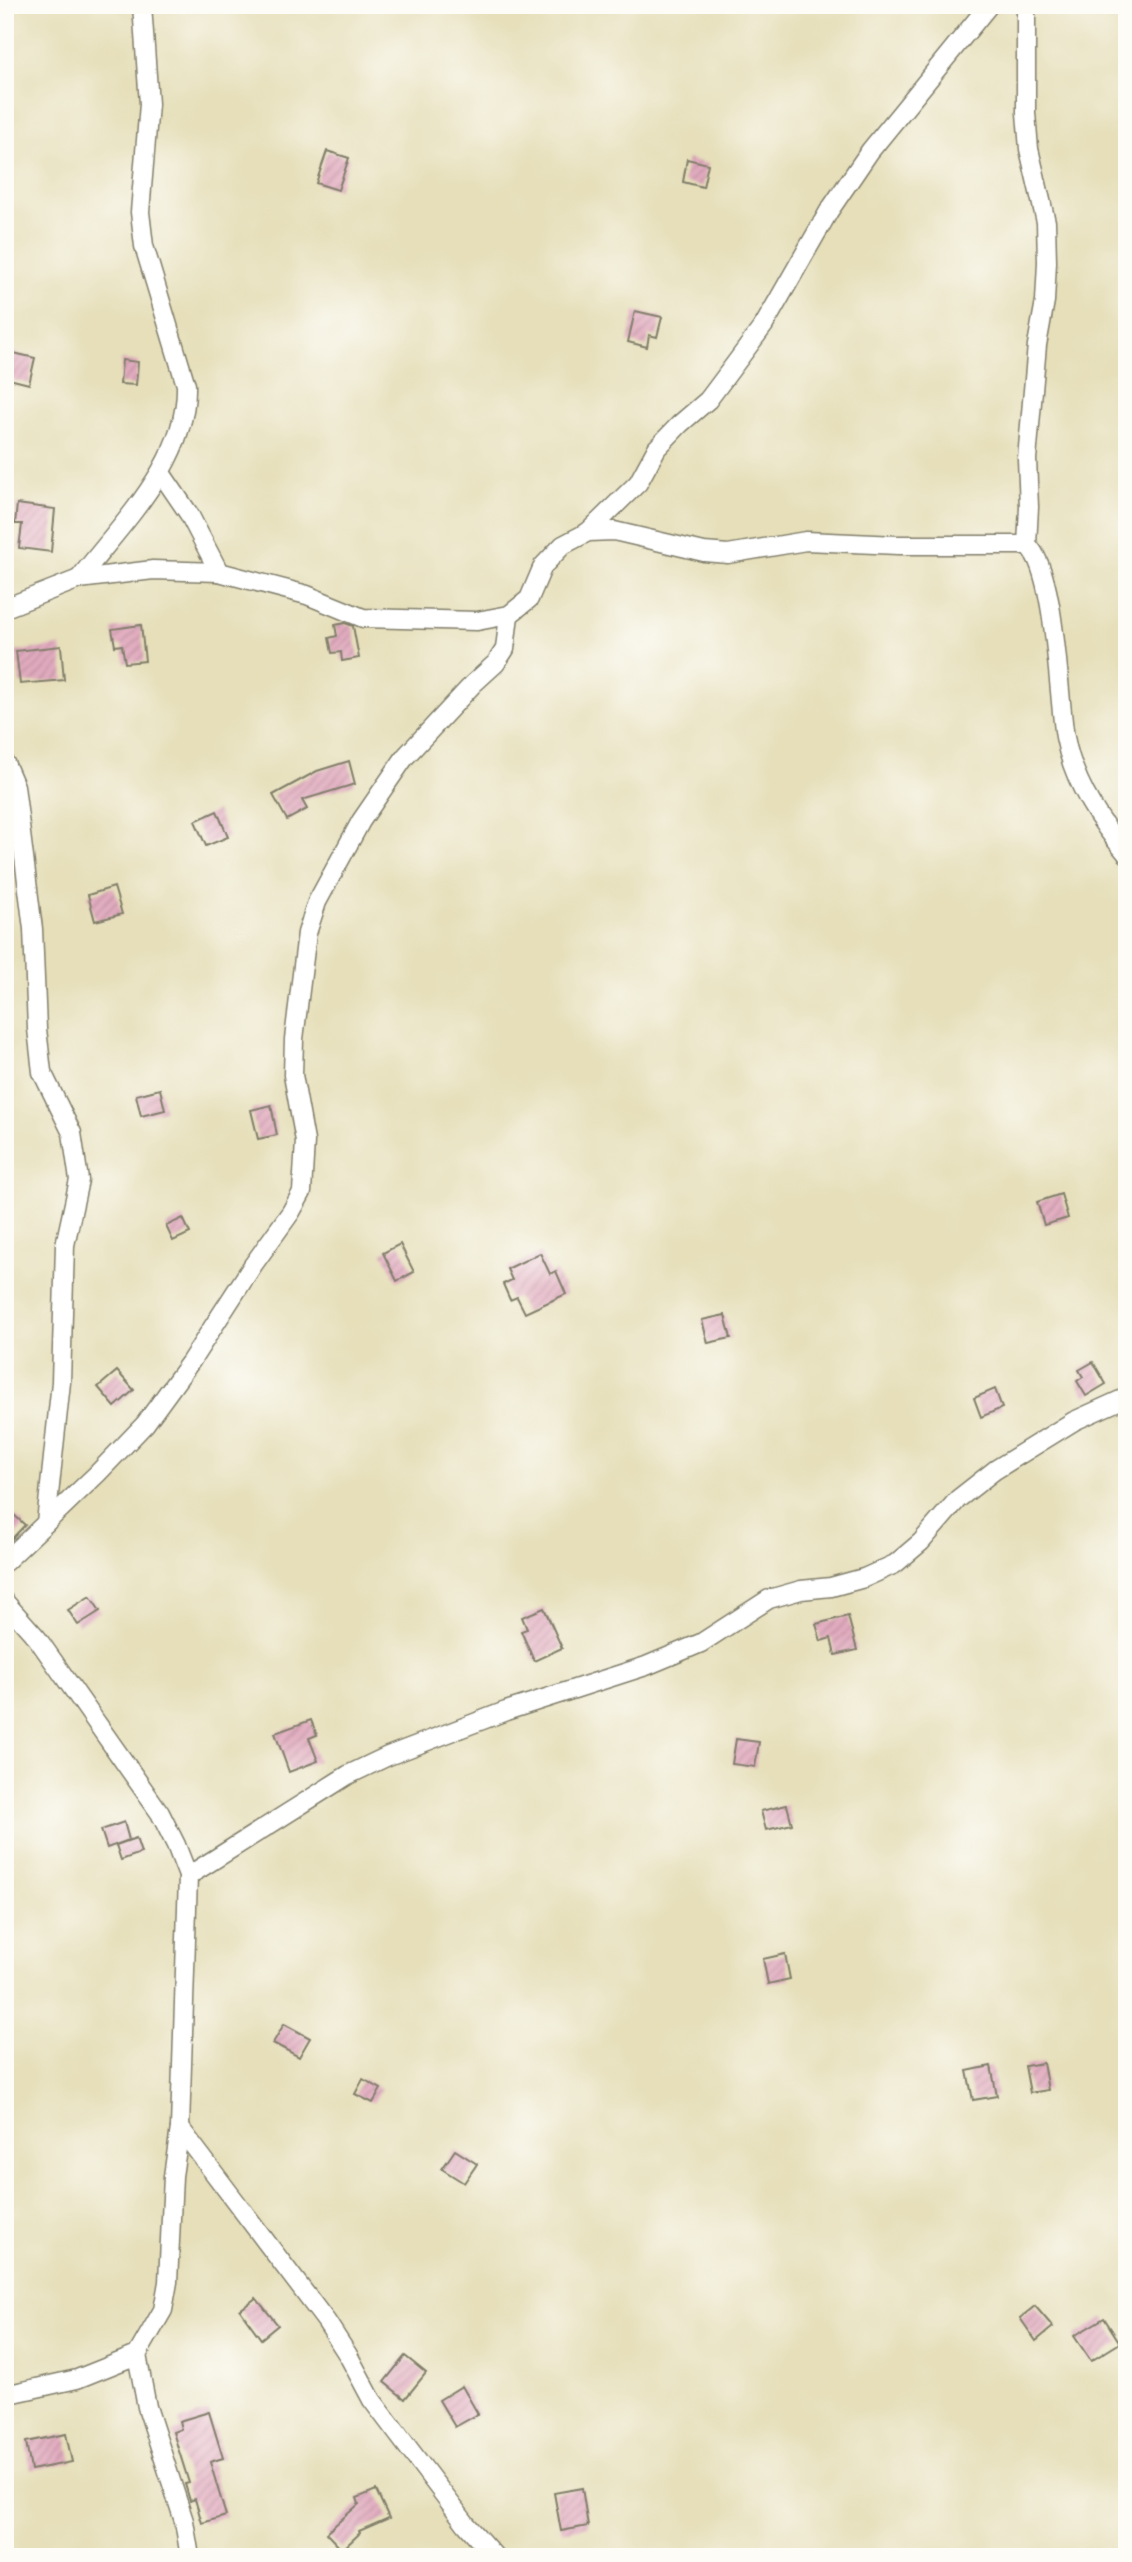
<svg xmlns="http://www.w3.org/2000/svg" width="1132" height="2562" viewBox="0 0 1132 2562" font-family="'IM FELL DW Pica',serif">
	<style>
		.building { fill: url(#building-hatch) }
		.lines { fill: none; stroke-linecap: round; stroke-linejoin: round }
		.street-casing { stroke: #817e6b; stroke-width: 21 }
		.street { stroke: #fff; stroke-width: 18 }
	</style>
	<defs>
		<pattern id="building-hatch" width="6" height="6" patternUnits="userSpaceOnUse" patternTransform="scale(1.75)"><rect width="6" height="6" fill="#e1aabe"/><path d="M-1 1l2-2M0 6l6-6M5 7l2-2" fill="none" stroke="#c092a3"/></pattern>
	</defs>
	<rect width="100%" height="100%" fill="#fdfcf7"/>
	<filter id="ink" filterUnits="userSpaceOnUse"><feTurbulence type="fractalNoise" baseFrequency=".0143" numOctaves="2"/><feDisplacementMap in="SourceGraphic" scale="14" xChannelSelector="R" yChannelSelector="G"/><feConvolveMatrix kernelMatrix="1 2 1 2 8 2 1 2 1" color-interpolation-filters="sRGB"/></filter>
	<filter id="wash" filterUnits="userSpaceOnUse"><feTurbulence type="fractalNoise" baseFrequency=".00686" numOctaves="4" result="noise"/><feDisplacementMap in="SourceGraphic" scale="28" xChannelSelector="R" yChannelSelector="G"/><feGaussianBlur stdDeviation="1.57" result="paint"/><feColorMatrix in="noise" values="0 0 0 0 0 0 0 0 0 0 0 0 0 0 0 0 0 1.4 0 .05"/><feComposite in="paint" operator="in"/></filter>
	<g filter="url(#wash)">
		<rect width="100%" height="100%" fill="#e6dfba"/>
		<g id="blocks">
			<g class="building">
				<path d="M327 151 349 158 338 190 316 183Z"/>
				<path d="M687 159 708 164 703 187 683 182Z"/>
				<path d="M635 311 662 317 657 337 649 335 647 347 628 342Z"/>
				<path d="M5 351 35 358 29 384 5 378Z"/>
				<path d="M122 360 138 362 136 385 120 384Z"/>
				<path d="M17 504 55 509 51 552 19 548 22 524H15Z"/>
				<path d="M345 623 353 626 359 658 342 661 341 652 332 653 329 638 337 636 335 625Z"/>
				<path d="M141 625 145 661 125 663 122 645 115 646 112 629Z"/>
				<path d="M61 646 64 680 20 684 16 651Z"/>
				<path d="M349 761 355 784 302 800 307 809 287 820 273 795 317 771Z"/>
				<path d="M217 811 228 837 206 846 195 821Z"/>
				<path d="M114 887 122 914 95 921 88 895Z"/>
				<path d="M160 1089 165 1110 141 1116 136 1095Z"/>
				<path d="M271 1105 277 1135 258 1139 251 1110Z"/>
				<path d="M1061 1194 1068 1218 1044 1225 1037 1202Z"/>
				<path d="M183 1218 190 1233 173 1241 166 1226Z"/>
				<path d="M400 1244 414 1272 397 1281 383 1253Z"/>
				<path d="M540 1253 550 1274 556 1271 566 1294 525 1313 517 1297 510 1300 503 1284 512 1280 507 1269Z"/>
				<path d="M725 1315 731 1338 708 1343 702 1320Z"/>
				<path d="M1093 1362 1106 1384 1086 1396 1077 1381 1083 1377 1079 1370Z"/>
				<path d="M117 1371 134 1390 115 1407 98 1387Z"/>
				<path d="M995 1389 1002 1408 981 1417 974 1398Z"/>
				<path d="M13 1514 25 1525 5 1546V1523Z"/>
				<path d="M90 1596 100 1611 78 1625 68 1610Z"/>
				<path d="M544 1608 562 1648 534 1661 521 1631 527 1629 522 1617Z"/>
				<path d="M848 1616 857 1650 835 1655 831 1638 821 1641 816 1624Z"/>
				<path d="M311 1720 317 1735 309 1738 318 1761 289 1772 275 1733Z"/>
				<path d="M736 1739 759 1742 755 1767 732 1764Z"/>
				<path d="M787 1805 792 1824 766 1830 761 1811Z"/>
				<path d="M124 1822 129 1840 107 1848 101 1830Z"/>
				<path d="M136 1838 141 1853 121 1860 116 1845Z"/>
				<path d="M785 1954 790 1979 768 1984 763 1959Z"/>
				<path d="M284 2024 310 2038 299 2057 273 2043Z"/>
				<path d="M1043 2063 1048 2090 1030 2093 1025 2066Z"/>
				<path d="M991 2066 997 2096 973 2100 967 2071Z"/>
				<path d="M363 2079 381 2089 373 2103 355 2094Z"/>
				<path d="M455 2150 477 2164 464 2183 442 2169Z"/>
				<path d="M256 2298 278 2325 261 2339 240 2310Z"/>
				<path d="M1035 2306 1053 2327 1036 2341 1020 2318Z"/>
				<path d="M1104 2318 1120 2343 1091 2361 1074 2336Z"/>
				<path d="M405 2356 426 2373 405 2399 384 2382Z"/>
				<path d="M462 2386 478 2414 455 2427 439 2400Z"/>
				<path d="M209 2412 223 2458 210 2462 226 2516 202 2523 195 2499 190 2501 185 2484 189 2483 173 2432 181 2429 179 2421Z"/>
				<path d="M66 2434 72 2462 31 2470 26 2442Z"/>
				<path d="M582 2488 588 2526 561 2531 554 2493Z"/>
				<path d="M376 2490 389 2518 359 2531 360 2533 342 2550 326 2533 359 2504 357 2498Z"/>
			</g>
		</g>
	</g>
	<g filter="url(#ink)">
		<use href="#blocks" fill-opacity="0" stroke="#817e6b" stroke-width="2"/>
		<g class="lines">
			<g class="street-casing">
				<g id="street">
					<path d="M1026 5V113L1029 149 1046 222 1047 262 1045 301 1037 345 1027 459 1029 507 1027 545"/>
					<path d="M161 473 189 514 219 572"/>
					<path d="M588 532 638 483 657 448 680 424 708 400 723 380 764 325 829 211 870 151 989 5"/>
					<path d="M79 579C122 523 188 460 186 385L144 246 140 212 149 104 142 5"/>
					<path d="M5 608 79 579 153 570 219 572 307 595 363 618 477 621 509 615 529 599 543 566 563 545 588 532 614 531 704 552 728 554 806 541 898 545H1027C1056 568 1058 697 1065 737 1073 781 1098 820 1127 854"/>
					<path d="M5 763 15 786 33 929 37 1029 42 1072 72 1133 79 1180 65 1245 61 1382 46 1523"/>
					<path d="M5 1562 97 1474 145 1424 191 1361 253 1265 291 1212 302 1192 305 1141 293 1075 294 1039 307 933 317 902 361 821 405 757 473 684 496 663 505 649 509 615"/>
					<path d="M5 1602 37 1638 160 1813 176 1845 188 1876 180 2128 173 2176 168 2282 163 2310 137 2355 77 2379 5 2395"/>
					<path d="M188 1876 348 1775 388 1756 506 1711 646 1666 701 1643 769 1599 801 1590 831 1587 864 1578 895 1564 921 1542 958 1499 995 1470 1074 1421 1127 1397"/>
					<path d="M180 2128 326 2321 348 2355 372 2400 466 2524 495 2557"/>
					<path d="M137 2355 147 2407 184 2521 190 2557"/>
				</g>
			</g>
			<use href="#street" class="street"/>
		</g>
	</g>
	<rect width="1132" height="2562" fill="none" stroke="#fdfcf7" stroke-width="28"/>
</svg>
